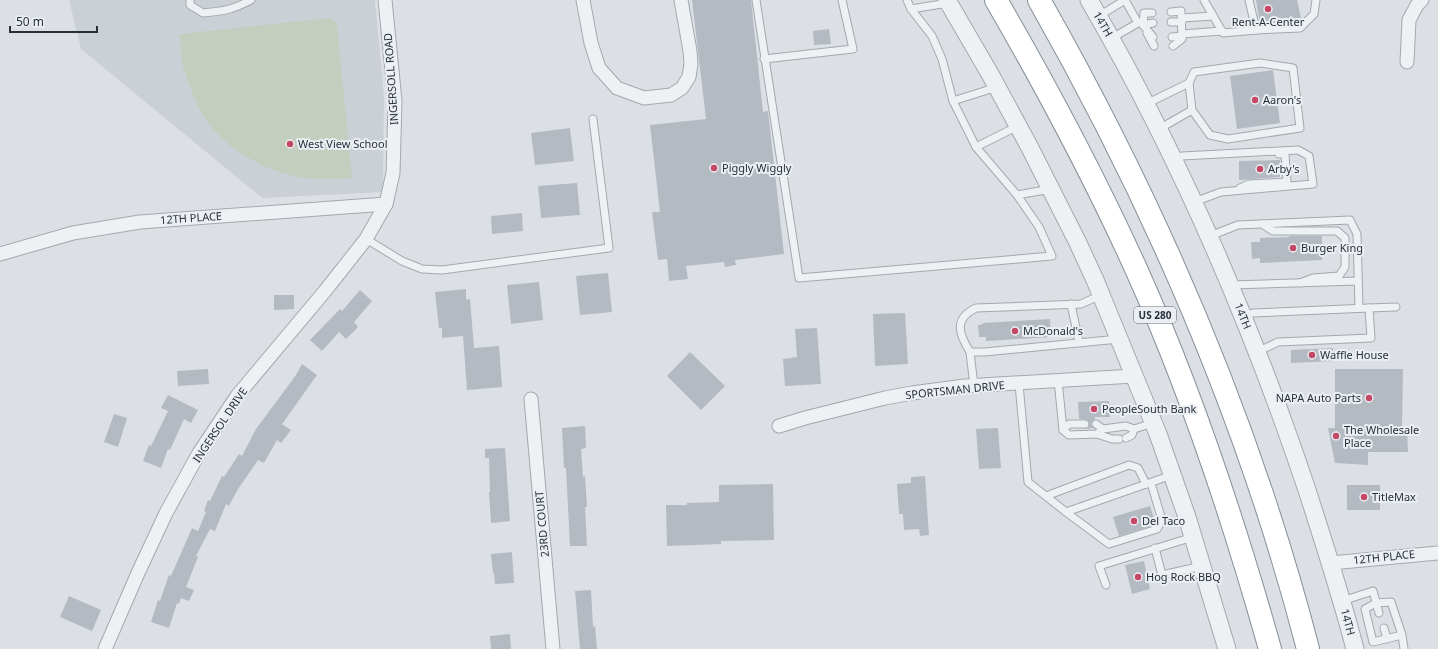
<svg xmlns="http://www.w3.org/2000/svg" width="1438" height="649" viewBox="0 0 1438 649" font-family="'Noto Sans',sans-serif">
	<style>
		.built { fill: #cad0d6 }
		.green { fill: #c3cebe }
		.building { fill: #b4bac1 }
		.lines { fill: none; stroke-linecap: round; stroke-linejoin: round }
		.service-casing { stroke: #a2a8ae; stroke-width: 9 }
		.minor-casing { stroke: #a2a8ae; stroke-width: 15 }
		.tertiary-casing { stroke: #a2a8ae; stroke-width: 19 }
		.trunk-casing { stroke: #848f9a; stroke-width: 24 }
		.service { stroke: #eef1f4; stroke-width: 7 }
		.minor { stroke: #eef1f4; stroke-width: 13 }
		.tertiary { stroke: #eef1f4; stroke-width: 17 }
		.trunk { stroke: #fff; stroke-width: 22 }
		.poi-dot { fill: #c34866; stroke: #ebeff3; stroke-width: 1.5 }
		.labels { text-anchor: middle; stroke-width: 4; stroke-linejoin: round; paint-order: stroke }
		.shield { fill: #ebeff3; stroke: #626972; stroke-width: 1 }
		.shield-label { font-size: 10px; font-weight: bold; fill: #27303a }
		.poi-label { font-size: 11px; fill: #27303a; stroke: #ebeff3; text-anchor: start }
		.street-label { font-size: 11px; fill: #27303a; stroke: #ebeff3 }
	</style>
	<rect width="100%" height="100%" fill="#dce0e5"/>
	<path class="built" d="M69 0H375L384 97 383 192 262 198 81 49Z"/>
	<path class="green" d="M331 18 337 25 352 178C334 179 317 180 300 177 265 171 230 151 208 123 198 110 188 82 183 67 180 57 181 44 179 34Z"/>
	<g class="building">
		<path d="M692 0H751L763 112 768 111 784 254 735 260 736 265 725 267 724 262 686 266 688 279 669 281 667 259 658 260 652 212H660L650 125 706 119Z"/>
		<path d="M1256 0H1297L1301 18 1269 24 1260 25Z"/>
		<path d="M829 29 831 44 814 45 813 31Z"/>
		<path d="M1273 70 1280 123 1237 129 1230 76Z"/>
		<path d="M570 128 574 161 535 165 531 133Z"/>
		<path d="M1280 160V177L1239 180V161Z"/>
		<path d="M577 183 580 215 541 218 538 186Z"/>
		<path d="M522 213 523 231 492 234 491 216Z"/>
		<path d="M1289 236H1322V260L1260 263V258L1252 259 1251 242H1260V238L1289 237Z"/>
		<path d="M608 273 612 312 580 315 576 276Z"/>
		<path d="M539 282 543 320 511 324 507 285Z"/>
		<path d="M466 289V300L470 299 474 348 499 346 502 387 467 390 463 336 442 338V328H439L435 292Z"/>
		<path d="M360 290 372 301 354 322 358 327 346 339 339 332 322 351 310 340 340 309 342 311Z"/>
		<path d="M274 295H294V309L274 310Z"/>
		<path d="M905 313 908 364 875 366 873 314Z"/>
		<path d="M1050 319 1051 337 986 341V337H979L978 325 983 324V323Z"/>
		<path d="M817 328 821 384 785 386 783 359 797 357 795 329Z"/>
		<path d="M1333 348V361L1291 363V350Z"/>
		<path d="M690 352 725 386 701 410 667 376Z"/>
		<path d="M302 364 317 375 282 424 291 430 281 443 277 440 264 463 258 460 238 489 229 506 226 504 215 531 210 529 196 556 198 557 186 587 194 590 189 601 181 598 179 604 177 603 169 628 151 622 158 600 160 601 169 575 171 576 192 528 198 531 206 512 204 511 208 500 210 501 222 476 224 477 239 454 242 456 256 429 296 375Z"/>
		<path d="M208 369 209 384 178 386 177 371Z"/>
		<path d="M1335 369H1403L1402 428H1407L1408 452H1368V465L1335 463 1328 428H1335Z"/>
		<path d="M168 395 198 410 191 423 184 419 170 450 168 449 161 468 143 461 149 445 151 446 168 411 161 408Z"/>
		<path d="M1109 401 1110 417H1095V419L1091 423 1093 428 1087 429 1089 426V422L1084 419H1079L1078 402Z"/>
		<path d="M114 414 127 418 118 447 104 442Z"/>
		<path d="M585 426 586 448 581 449 583 477 585 476 587 507H585L587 546H570L566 468H564L562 428Z"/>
		<path d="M998 428 1001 468 979 469 976 429Z"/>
		<path d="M505 448 510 521 491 523 489 492H490L489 458H485V449Z"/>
		<path d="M925 476 929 535 920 536 919 529 904 530 903 514H899L897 484 911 483V477Z"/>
		<path d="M773 484 774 540 721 541V544L667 546 666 505H687V503L719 502V485Z"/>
		<rect x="1347" y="485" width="33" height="25"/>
		<path d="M1150 506 1155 522 1154 525 1119 536 1113 517Z"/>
		<path d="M512 552 514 583 495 584 494 573H493L491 554Z"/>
		<path d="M1144 561 1150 589 1132 594 1125 565Z"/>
		<path d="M591 590 593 627 595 626 597 649H580L575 591Z"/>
		<path d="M69 596 101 610 92 631 60 617Z"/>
		<path d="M510 634 511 649H491L490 636Z"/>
	</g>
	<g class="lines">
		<g class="service-casing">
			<g id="service">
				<path d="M190 0V5L203 13C224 11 232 10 251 0"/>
				<path d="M756 0 799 278 1052 256 1039 227 1017 195 1051 189"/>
				<path d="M907 0 911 9"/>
				<path d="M1204 0 1223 33 1256 30 1249 0"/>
				<path d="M948 3 911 9 932 36 942 59 953 101 976 147 1017 195"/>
				<path d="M1171 12 1181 11 1182 39 1173 46"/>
				<path d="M1152 13H1144L1143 25 1153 37"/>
				<path d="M1099 16 1125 0 1138 23 1112 38"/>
				<path d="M1182 18 1213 16"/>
				<path d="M1171 22H1182"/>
				<path d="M1143 25 1153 23"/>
				<path d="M1256 30 1300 28 1314 14 1316 0"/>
				<path d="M1147 33 1154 46"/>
				<path d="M1182 34 1222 31"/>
				<path d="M1172 37 1182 36"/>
				<path d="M764 59 853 49 842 0"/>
				<path d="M1189 83 1194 72 1260 63 1293 68 1300 128 1228 139 1210 135 1192 110"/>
				<path d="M953 101 997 87"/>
				<path d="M1146 104 1189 83 1192 110 1159 129"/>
				<path d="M976 147 1018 126"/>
				<path d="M1174 159 1182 156 1298 150 1309 156 1313 184 1221 192 1194 202"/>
				<path d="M1240 188 1249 184 1287 182 1285 154H1279"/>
				<path d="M1262 224 1273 231H1337L1345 238V267L1339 276 1313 278 1300 283"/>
				<path d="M1210 236 1238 225 1350 220 1357 234 1359 308"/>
				<path d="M366 239 402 261 422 269 442 270 609 248 593 119"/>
				<path d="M1231 285 1358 281"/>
				<path d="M1101 295 1081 304 976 308C953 319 959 334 970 352H985L1119 339"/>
				<path d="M1071 304 1079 342"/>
				<path d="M1369 308 1396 307"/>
				<path d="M1243 316 1253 313 1369 308 1371 338 1278 342 1257 352"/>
				<path d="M970 352 974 386"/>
				<path d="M1058 380 1063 430 1069 424H1085"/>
				<path d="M1019 384 1028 482 1066 512 1172 475"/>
				<path d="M1096 424 1103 429"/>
				<path d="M1063 430 1069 435 1097 434 1103 429 1126 426 1134 429 1153 423"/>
				<path d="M1097 434 1112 439H1119"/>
				<path d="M1126 438 1132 435 1134 429"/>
				<path d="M1046 496 1129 465 1138 468 1146 484"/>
				<path d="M1066 512 1109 544 1157 529 1162 520 1151 483"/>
				<path d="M1155 548 1162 575 1202 566"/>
				<path d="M1106 585 1099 566 1193 537"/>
				<path d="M1342 601 1373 591 1379 613"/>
				<path d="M1384 628 1387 639"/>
				<path d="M1402 635 1373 642 1365 609 1376 603 1391 602 1402 635 1404 649"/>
			</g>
		</g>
		<g class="minor-casing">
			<g id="minor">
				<path d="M583 0 591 43 599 68 617 88 644 98 671 95 682 88 689 77 691 64 690 51 681 0"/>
				<path d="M1407 62 1409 20 1417 5 1422 0"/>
				<path d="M0 254 73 233 140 222 386 204"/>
				<path d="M531 399 553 649"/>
				<path d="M779 426 805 418 885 398 912 393 965 386 1134 376"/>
				<path d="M1331 563 1438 553"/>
				<path d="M105 649 138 573 166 513 199 453 237 396 325 291 366 239 386 204 393 173 395 101 385 0"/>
			</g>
		</g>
		<g class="tertiary-casing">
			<g id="tertiary">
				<path d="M947 0 990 74 1029 146 1078 243 1095 280 1158 434 1187 517 1227 649"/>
				<path d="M1089 0C1179 155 1250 320 1307 490 1324 543 1341 595 1355 649"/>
			</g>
		</g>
		<g class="trunk-casing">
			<g id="trunk">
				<path d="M996 0C1047 88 1095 178 1137 271 1192 393 1234 521 1270 649"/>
				<path d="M1039 0C1155 204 1249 421 1308 649"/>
			</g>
		</g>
		<use href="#service" class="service"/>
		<use href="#minor" class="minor"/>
		<use href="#tertiary" class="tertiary"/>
		<use href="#trunk" class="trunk"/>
	</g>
	<g class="poi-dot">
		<circle cx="1268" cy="9" r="4"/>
		<circle cx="1255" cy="100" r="4"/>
		<circle cx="290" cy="144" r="4"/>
		<circle cx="714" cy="168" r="4"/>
		<circle cx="1260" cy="169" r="4"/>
		<circle cx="1293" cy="248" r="4"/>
		<circle cx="1015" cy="331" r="4"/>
		<circle cx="1312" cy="355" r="4"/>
		<circle cx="1369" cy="398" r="4"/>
		<circle cx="1094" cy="409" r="4"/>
		<circle cx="1336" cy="436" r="4"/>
		<circle cx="1364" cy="497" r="4"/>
		<circle cx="1134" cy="521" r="4"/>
		<circle cx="1138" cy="577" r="4"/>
	</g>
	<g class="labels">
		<rect class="shield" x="1134" y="307" width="42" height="16" rx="3"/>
		<g class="shield-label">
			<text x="1155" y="319">US 280</text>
		</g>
		<g class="poi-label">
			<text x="1268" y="26" text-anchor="middle">Rent-A-Center</text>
			<text x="1263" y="104">Aaron's</text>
			<text x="298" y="148">West View School</text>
			<text x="722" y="172">Piggly Wiggly</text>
			<text x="1268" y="173">Arby's</text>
			<text x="1301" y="252">Burger King</text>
			<text x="1023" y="335">McDonald's</text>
			<text x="1320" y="359">Waffle House</text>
			<text x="1361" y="402" text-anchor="end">NAPA Auto Parts</text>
			<text x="1102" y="413">PeopleSouth Bank</text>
			<text x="1344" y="434">The Wholesale<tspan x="1344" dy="13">Place</tspan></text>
			<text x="1372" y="501">TitleMax</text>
			<text x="1142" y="525">Del Taco</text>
			<text x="1146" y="581">Hog Rock BBQ</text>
		</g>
		<g class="street-label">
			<text transform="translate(1103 24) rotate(60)" y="4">14TH</text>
			<text transform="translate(391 79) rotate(-94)" y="4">INGERSOLL ROAD</text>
			<text transform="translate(191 218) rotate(-4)" y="4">12TH PLACE</text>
			<text transform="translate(1243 316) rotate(68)" y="4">14TH</text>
			<text transform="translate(955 390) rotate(-6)" y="4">SPORTSMAN DRIVE</text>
			<text transform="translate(220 425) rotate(-56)" y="4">INGERSOL DRIVE</text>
			<text transform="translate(542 524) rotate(-95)" y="4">23RD COURT</text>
			<text transform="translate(1384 557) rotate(-6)" y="4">12TH PLACE</text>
			<text transform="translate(1348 622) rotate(75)" y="4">14TH</text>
		</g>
	</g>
	<path d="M10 26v6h87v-6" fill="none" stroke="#27303a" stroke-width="2"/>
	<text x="16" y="26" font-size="12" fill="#27303a" stroke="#ebeff3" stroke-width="3" paint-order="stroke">50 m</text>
</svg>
